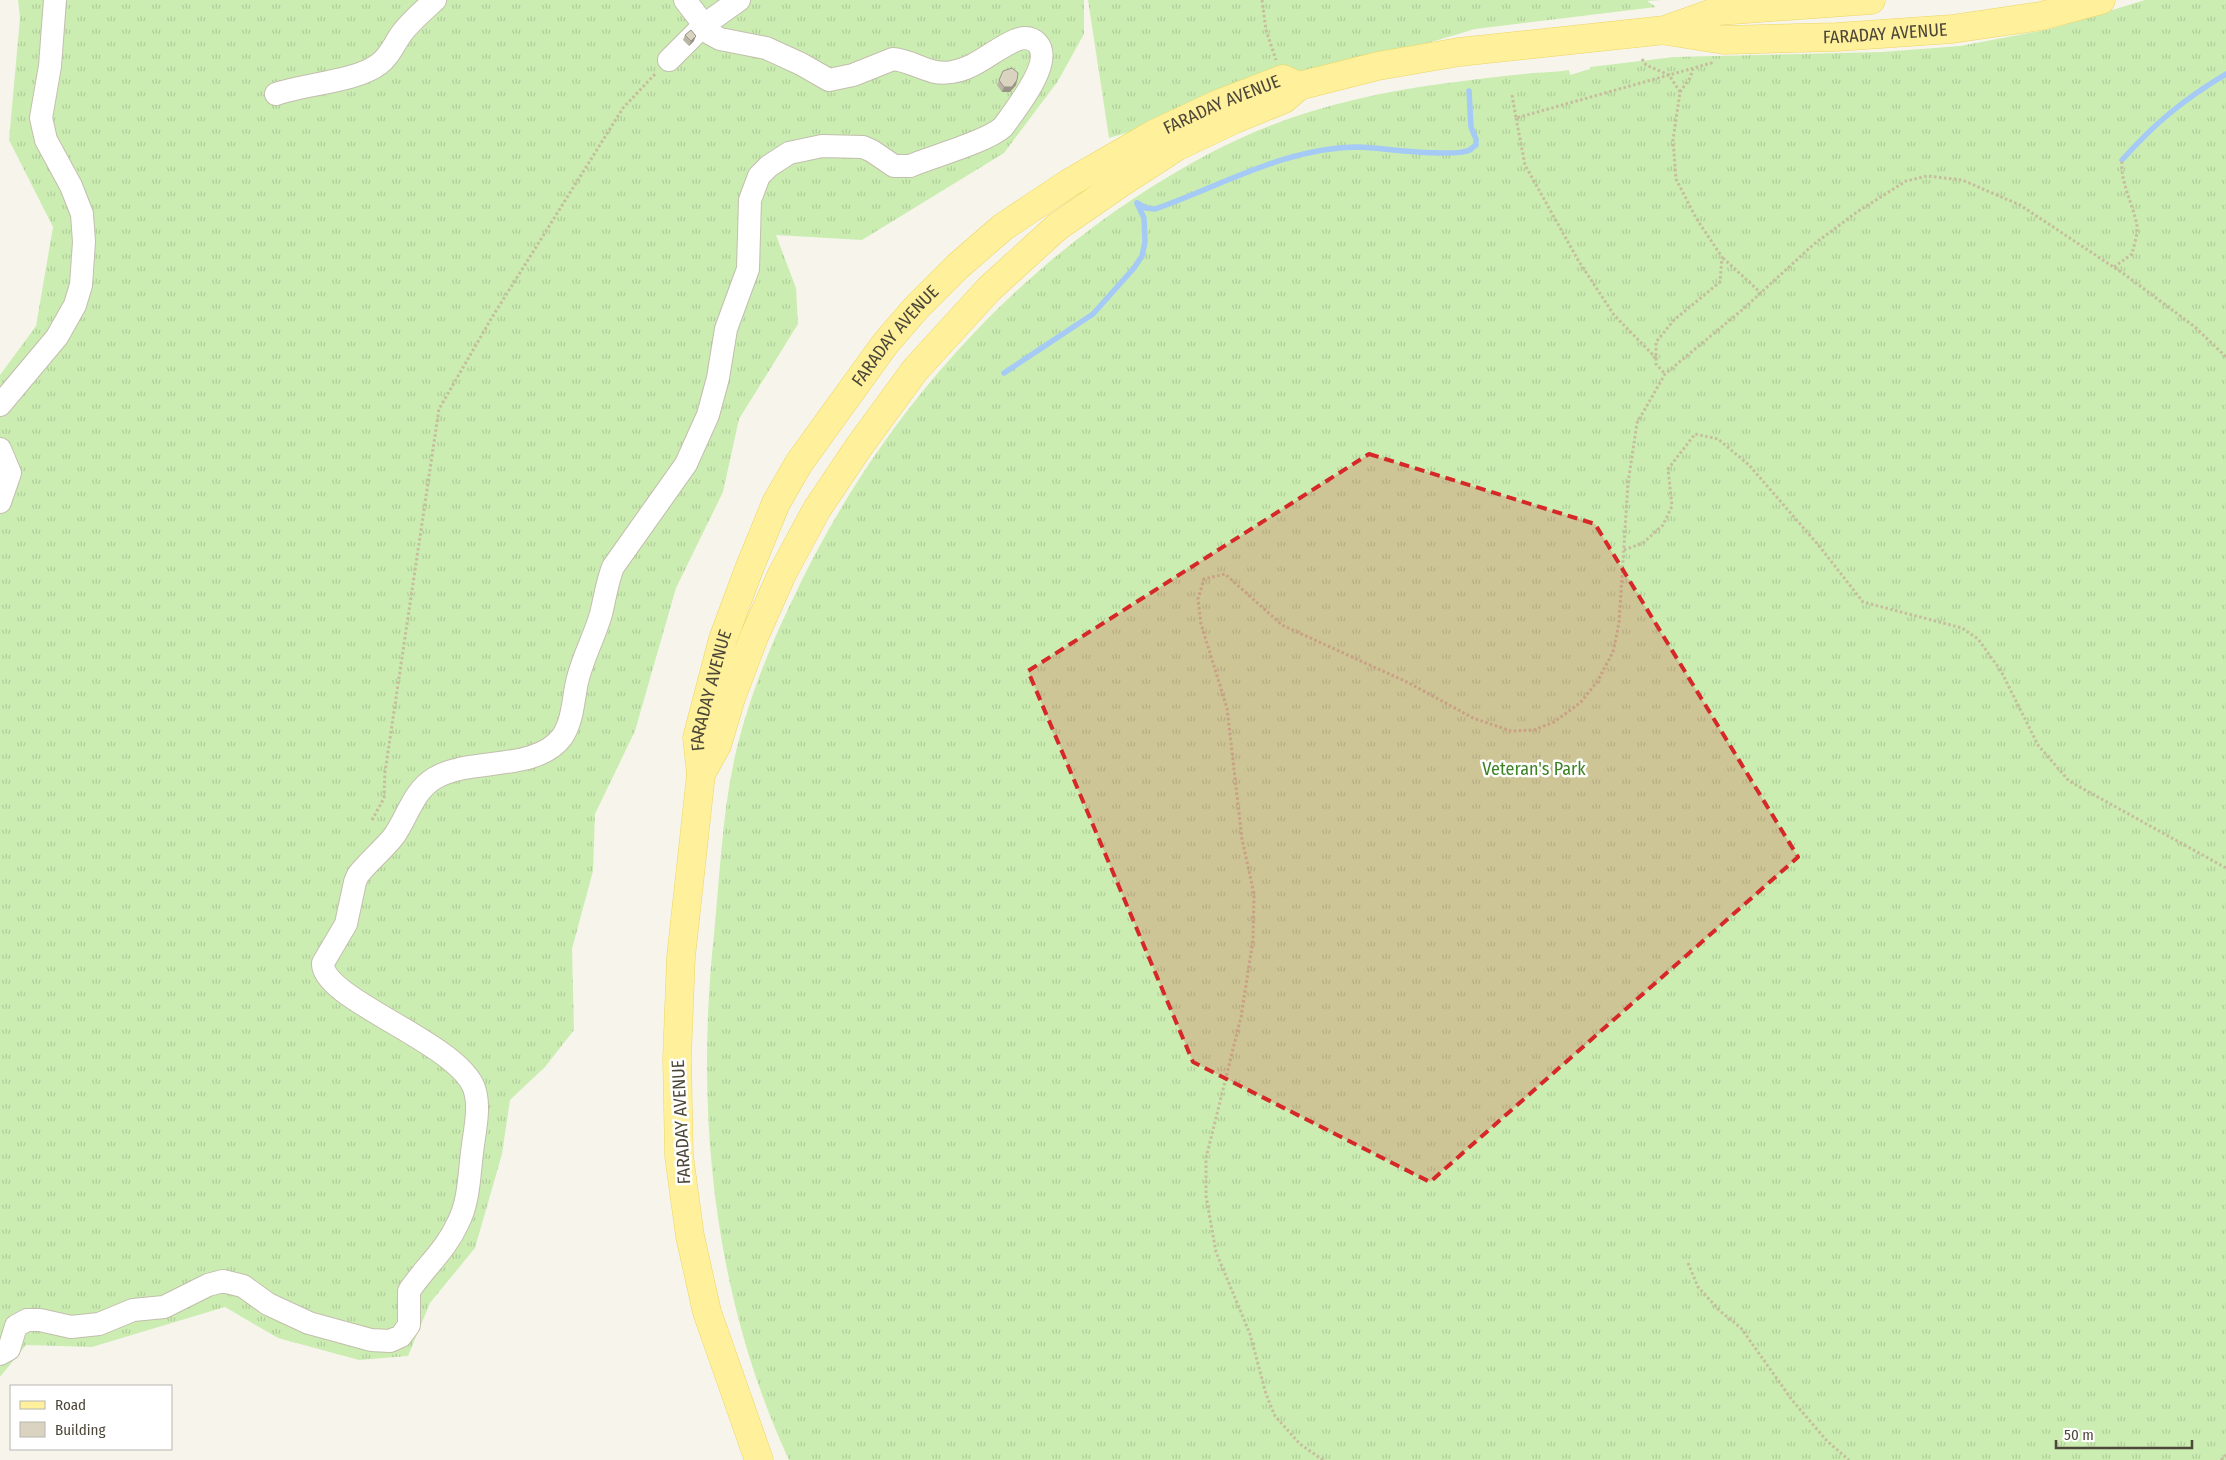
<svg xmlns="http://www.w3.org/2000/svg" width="2226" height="1460" viewBox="0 0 2226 1460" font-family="'Fira Sans Condensed',sans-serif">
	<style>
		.grass { fill: url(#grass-tufts) }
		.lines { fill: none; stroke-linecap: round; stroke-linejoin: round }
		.stream { stroke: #a5caf6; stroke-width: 5.5 }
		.minor-casing { stroke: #c3bead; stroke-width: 24 }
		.major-casing { stroke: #ecd564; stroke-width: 29 }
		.path { stroke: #c6bd9d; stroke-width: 3; stroke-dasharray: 2.5 2.5; stroke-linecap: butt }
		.minor { stroke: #fff; stroke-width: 22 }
		.major { stroke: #fff09c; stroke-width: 28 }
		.wall { fill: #bbb5a5 }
		.shaded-wall { fill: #989486 }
		.building { fill: #d9d3c0; stroke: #989486 }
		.marked { fill: #d62828; fill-opacity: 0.2; stroke: #d62828; stroke-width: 4; stroke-dasharray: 10 6; stroke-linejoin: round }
		.labels { text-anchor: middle; stroke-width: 5; stroke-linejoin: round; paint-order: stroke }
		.street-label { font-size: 18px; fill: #4c4738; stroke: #fff }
		.park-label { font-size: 18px; fill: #3d8326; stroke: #fff }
	</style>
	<defs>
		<pattern id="grass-tufts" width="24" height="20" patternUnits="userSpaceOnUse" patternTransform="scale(1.25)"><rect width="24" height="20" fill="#cbedb2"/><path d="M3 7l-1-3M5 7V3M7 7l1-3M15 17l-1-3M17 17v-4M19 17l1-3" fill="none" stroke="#b0cd9a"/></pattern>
	</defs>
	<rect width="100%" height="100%" fill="#f7f5eb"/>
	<g class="grass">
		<path d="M18 0H1084V34L1058 81 1004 153 862 240 776 235 796 288 798 324 739 419 723 492 676 588 635 731 595 814 593 871 572 949 574 1030 545 1067 510 1100 502 1154 475 1248 430 1303 408 1356 359 1360 278 1338 225 1307 92 1347 26 1345 0 1377V375L36 326 53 227 9 140 20 18Z"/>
		<path d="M1088 0H1661L1647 1 1656 7 1475 29 1109 138Z"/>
		<path d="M2145 0H2226V1460H789C713 1296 695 1112 714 934 720 875 722 814 735 756 747 704 767 653 790 605 878 414 1026 249 1214 151 1287 113 1367 93 1448 83 1476 79 1505 76 1533 73 1546 72 1557 72 1569 70L1570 75 1590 69V67L1674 57 1882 52 1960 46 2050 29Z"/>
	</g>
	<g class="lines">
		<g class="stream">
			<path d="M2122 160C2155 123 2184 99 2226 74"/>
			<path d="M1137 203 1146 208 1155 209C1221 186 1286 147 1359 147 1383 148 1452 158 1470 150 1470 150 1475 145 1476 145V139L1471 127 1469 91"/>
			<path d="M1004 373 1093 314 1134 268 1142 256 1145 242 1144 218 1137 203"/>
		</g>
		<g class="minor-casing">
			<g id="minor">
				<path d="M669 60 704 25 739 0"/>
				<path d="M276 94C305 84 358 81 379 64 390 56 394 44 402 33 411 21 423 11 435 0"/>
				<path d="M0 405 57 337 75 305 81 285 84 242 82 214 71 186 46 140 41 118 50 66 55 0"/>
				<path d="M0 449 10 473 0 502"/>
				<path d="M0 1354 9 1349 16 1326 27 1320H40L71 1327 99 1324 133 1310 164 1307 208 1285 223 1281 243 1286 268 1304 309 1323 371 1340 390 1341 401 1336 409 1325V1291C425 1267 446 1250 458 1223 469 1202 469 1176 472 1153 474 1133 481 1107 474 1088 457 1042 321 999 323 963L346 924 355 882 358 875C369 861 383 850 394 836 408 816 413 791 435 778 470 757 536 772 562 737 573 721 573 700 577 682 582 659 594 638 601 614 605 598 607 582 613 567L686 464 708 415 718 378 726 329 748 269 750 200 759 176 769 166 789 153 822 146 863 147 872 151 894 166H910C934 156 986 142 1003 127 1014 111 1055 62 1037 43 1031 37 1024 37 1016 40 994 49 977 68 952 72 928 76 915 61 893 59L853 75 829 80 801 64 766 48 720 39 711 34 685 0"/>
			</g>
		</g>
		<g class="major-casing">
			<g id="major">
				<path id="s1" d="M1667 31 1724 40 1837 37 1952 29 2041 16 2101 0"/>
				<path d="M701 774 717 745 731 698 754 637 782 574 817 509 858 448 915 370 989 289 1057 227 1122 182 1176 147 1235 119 1284 99 1299 86 1378 66 1459 52 1665 30 1718 11 1871 0"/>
				<path id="s2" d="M759 1460 707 1312 690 1236 679 1156 677 1058 681 957 701 774 697 738 723 639 749 569 776 503 799 463 885 344 916 308 958 266 1003 227 1069 183 1152 135 1218 104 1283 79 1299 86"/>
			</g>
		</g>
		<g class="path">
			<path d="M1262 0 1266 30 1276 60"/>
			<path d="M1642 59 1646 65 1669 75 1715 62"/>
			<path d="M1680 92 1690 78 1693 69"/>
			<path d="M1512 95 1516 118 1669 75 1680 92 1673 140 1676 179 1696 218 1722 257 1720 282 1674 320 1656 342V364L1665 374"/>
			<path d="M1516 118 1525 165 1578 260 1614 315 1656 358"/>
			<path d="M1723 258 1761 293"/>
			<path d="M2114 267 2132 254C2134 245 2138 234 2137 226 2133 203 2120 183 2122 160"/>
			<path d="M1624 550 1643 543 1663 525 1672 506 1668 469 1695 434 1718 439 1749 465 1820 547 1863 602 1962 628 1978 639 2001 671 2038 745 2069 781 2226 868"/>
			<path d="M372 820 384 798 385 772 439 409 491 319 623 108 656 73"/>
			<path d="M1688 1263 1698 1287 1720 1311 1741 1328 1792 1400 1827 1441 1849 1460"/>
			<path d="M1323 1460 1300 1444 1275 1416 1266 1394 1250 1334 1216 1252 1206 1196V1158L1241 1017 1253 940 1254 894 1242 839 1227 708 1201 624 1198 599 1204 579 1225 574 1282 625 1409 683 1473 718 1511 731 1534 730 1554 722 1580 703 1597 682 1613 652 1619 623 1628 483 1637 423 1665 374 1742 310 1814 244 1857 212 1906 181 1927 176 1962 180 2020 205 2124 274 2195 327 2226 357"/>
			<path d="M2221 1460 2226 1455"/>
		</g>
		<use href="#minor" class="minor"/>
		<use href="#major" class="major"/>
	</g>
	<g class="wall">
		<path d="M685 35 694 41 689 46 683 40Z"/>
		<path d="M999 80H1017L1016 85 1010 92H1002L997 85Z"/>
	</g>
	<g class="shaded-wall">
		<path d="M696 36 694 41 689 46 691 41Z"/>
		<path d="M1017 80 1016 85 1010 92H1002L1004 87Z"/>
	</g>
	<g class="building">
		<path d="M691 30 696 36 691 41 685 35Z"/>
		<path d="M1012 68 1018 73 1017 80 1012 87H1004L999 80 1003 71Z"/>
	</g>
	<path class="marked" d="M1369 454 1595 524 1798 857 1430 1182 1193 1062 1028 671Z"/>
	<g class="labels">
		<g class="street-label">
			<text dy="6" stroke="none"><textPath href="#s1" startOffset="219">FARADAY AVENUE</textPath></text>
			<text dy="6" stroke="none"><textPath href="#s2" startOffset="1594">FARADAY AVENUE</textPath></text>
			<text dy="6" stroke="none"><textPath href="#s2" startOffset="1189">FARADAY AVENUE</textPath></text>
			<text dy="6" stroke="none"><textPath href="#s2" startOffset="784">FARADAY AVENUE</textPath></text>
			<text transform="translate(681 1122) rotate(-93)" y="6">FARADAY AVENUE</text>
		</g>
		<g class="park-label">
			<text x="1534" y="775">Veteran's Park</text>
		</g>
	</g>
	<rect x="10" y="1385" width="162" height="65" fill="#ffffff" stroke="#b7b5af"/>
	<rect x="20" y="1401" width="25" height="8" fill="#fff09c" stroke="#b7b5af"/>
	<text x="55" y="1410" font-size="15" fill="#4c4738">Road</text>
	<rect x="20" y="1422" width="25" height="15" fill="#d9d3c0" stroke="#b7b5af"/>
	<text x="55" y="1435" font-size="15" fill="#4c4738">Building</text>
	<path d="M2056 1440v8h136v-8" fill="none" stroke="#4c4738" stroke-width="2.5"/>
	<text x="2064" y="1440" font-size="15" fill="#4c4738" stroke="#ffffff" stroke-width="4" paint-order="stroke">50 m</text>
</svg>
